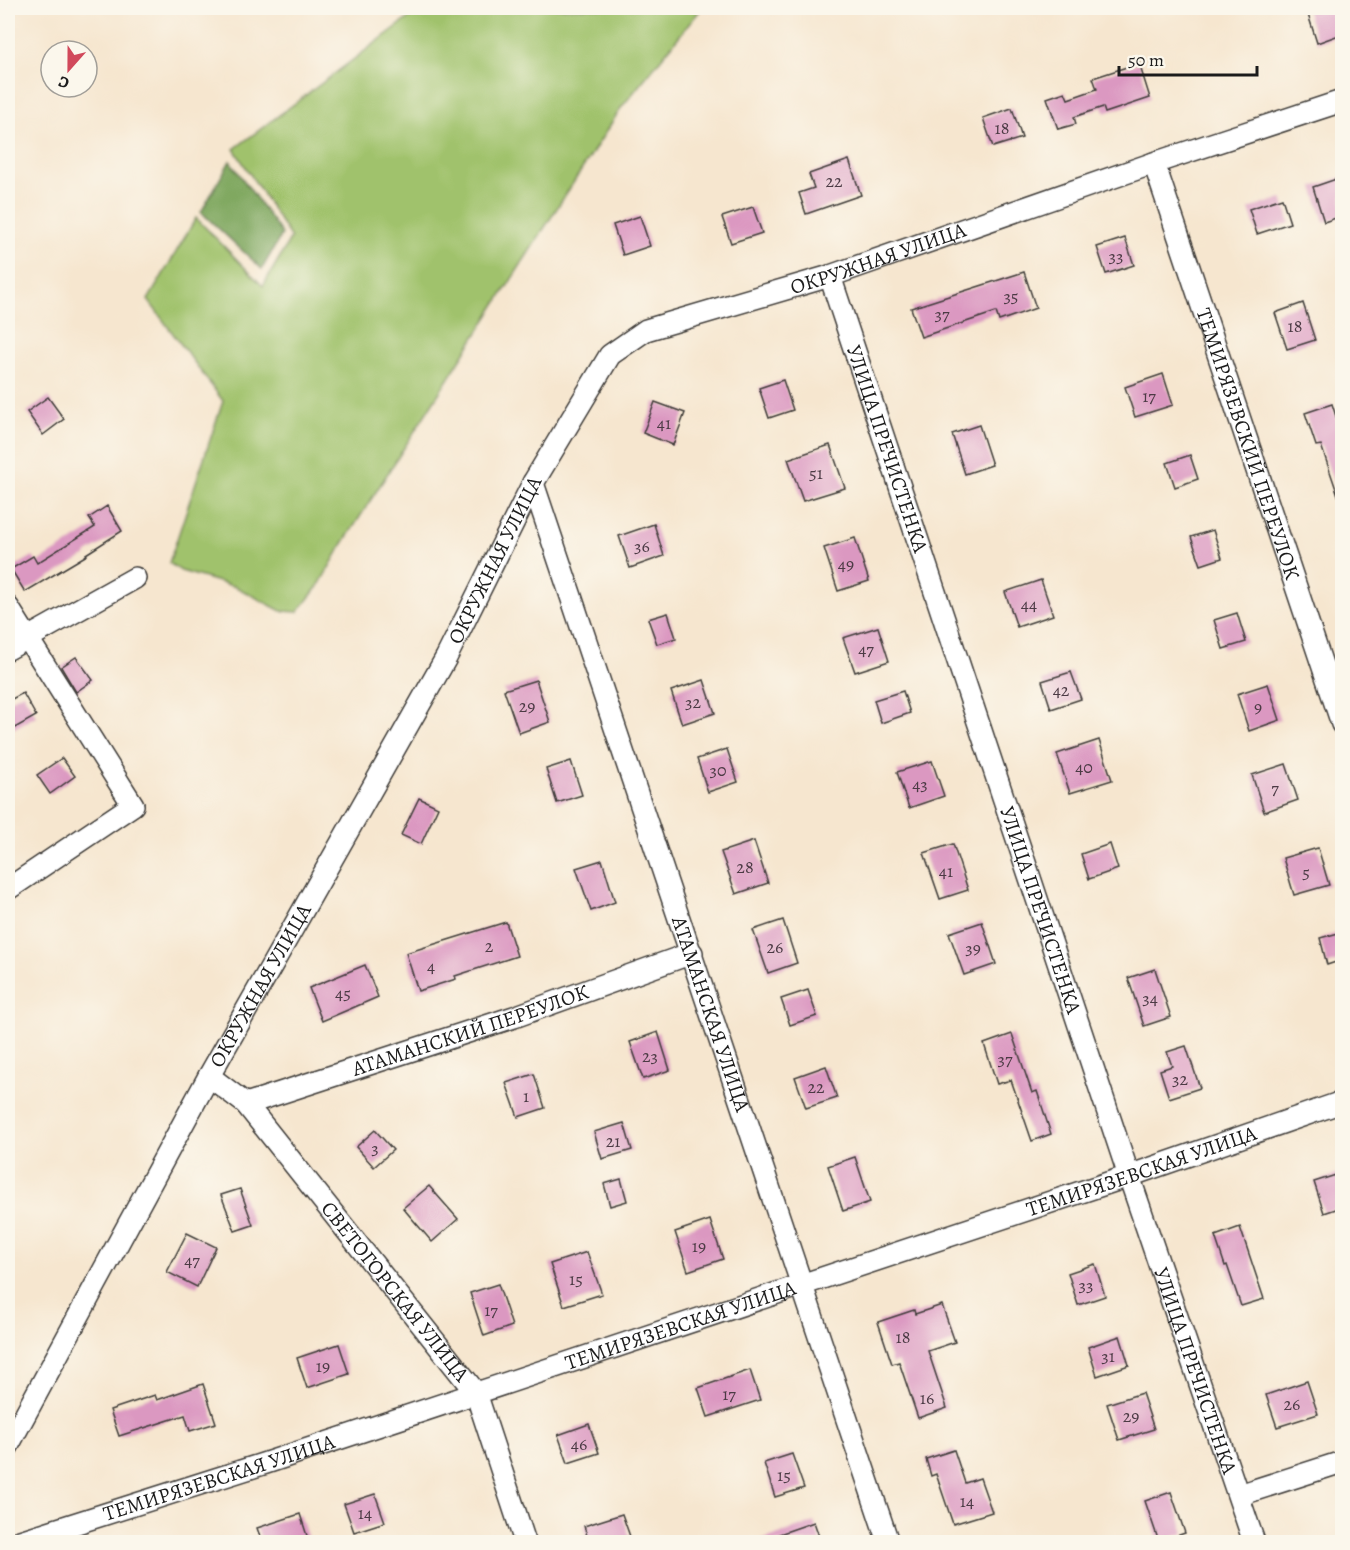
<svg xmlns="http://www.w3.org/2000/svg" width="1350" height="1550" viewBox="0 0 1350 1550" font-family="Alegreya,serif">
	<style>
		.green { fill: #a0c26c; stroke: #5e6f44; stroke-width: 1.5 }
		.forest { fill: #80a860; stroke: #4e623e; stroke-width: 1.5 }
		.building { fill: #db98c1 }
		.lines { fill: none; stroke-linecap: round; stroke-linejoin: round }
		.minor-casing { stroke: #3d3a37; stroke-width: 24 }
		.minor { stroke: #fff; stroke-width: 21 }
		.labels { text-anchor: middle; stroke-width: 6; stroke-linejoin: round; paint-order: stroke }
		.number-label { font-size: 18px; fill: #4c3b45 }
		.street-label { font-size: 21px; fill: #1c1c1c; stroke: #fbf7ec }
	</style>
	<rect width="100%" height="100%" fill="#fbf7ec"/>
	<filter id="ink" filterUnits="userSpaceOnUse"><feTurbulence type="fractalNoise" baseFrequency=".0167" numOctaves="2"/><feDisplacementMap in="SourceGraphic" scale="12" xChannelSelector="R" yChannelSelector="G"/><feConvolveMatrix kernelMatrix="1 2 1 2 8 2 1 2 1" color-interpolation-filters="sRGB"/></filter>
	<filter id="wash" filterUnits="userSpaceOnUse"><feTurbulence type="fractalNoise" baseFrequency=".008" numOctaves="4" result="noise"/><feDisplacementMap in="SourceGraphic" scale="24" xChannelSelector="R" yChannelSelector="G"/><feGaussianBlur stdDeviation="1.35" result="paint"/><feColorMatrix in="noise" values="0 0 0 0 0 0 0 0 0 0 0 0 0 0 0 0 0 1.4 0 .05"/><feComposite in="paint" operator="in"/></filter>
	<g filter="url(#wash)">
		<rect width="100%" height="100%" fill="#f6e6cf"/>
		<path class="green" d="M422 8H702L621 108 342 545 319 585 298 612 281 611 236 587 181 571 169 563 223 401 148 300 196 218 263 286 291 238 234 149Z"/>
		<path class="forest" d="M230 161 282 234 262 269 201 212Z"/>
		<g id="blocks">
			<g class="building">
				<path d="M1306 8H1342V34L1317 43Z"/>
				<path d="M1139 63 1150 98 1105 113 1103 107 1074 117 1076 124 1058 129 1047 98 1065 92 1068 99 1097 89 1093 78Z"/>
				<path d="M1012 108 1022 138 993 147 983 118Z"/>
				<path d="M849 160 861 195 806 214 799 193 814 188 809 174Z"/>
				<path d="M1342 177V216L1324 222 1313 187Z"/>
				<path d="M1282 198 1290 223 1257 234 1249 209Z"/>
				<path d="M753 207 762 233 731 243 722 217Z"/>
				<path d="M640 216 650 246 623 255 613 225Z"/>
				<path d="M1125 238 1134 265 1106 274 1097 247Z"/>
				<path d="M1024 272 1036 308 999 321 996 312 921 337 911 308Z"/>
				<path d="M1303 303 1315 340 1287 349 1275 313Z"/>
				<path d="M1163 374 1173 405 1135 417 1125 387Z"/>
				<path d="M783 380 793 410 769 418 759 388Z"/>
				<path d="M48 397 64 419 43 435 27 412Z"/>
				<path d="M655 402 685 413 673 445 643 433Z"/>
				<path d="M1332 404 1342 435V501H1340L1321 445 1316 446 1305 413Z"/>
				<path d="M979 425 992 465 965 474 952 434Z"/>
				<path d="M830 445 845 488 803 501 788 459Z"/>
				<path d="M1190 455 1198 479 1175 487 1167 463Z"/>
				<path d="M107 506 122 531 86 554 87 555 25 592 11 569 33 556 37 563 95 527 89 518Z"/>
				<path d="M654 524 664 556 630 568 619 536Z"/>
				<path d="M1213 530 1222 558 1201 565 1191 537Z"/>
				<path d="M855 538 869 581 838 591 824 548Z"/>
				<path d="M1041 580 1053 615 1017 627 1005 592Z"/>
				<path d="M668 613 676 638 657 644 648 619Z"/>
				<path d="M1237 613 1246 642 1223 649 1214 620Z"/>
				<path d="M878 627 889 661 855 672 843 638Z"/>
				<path d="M76 657 93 680 76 692 61 667Z"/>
				<path d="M1071 672 1081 699 1051 709 1042 681Z"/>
				<path d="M536 680 550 722 519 733 504 690Z"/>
				<path d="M704 680 715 713 682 724 671 691Z"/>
				<path d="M1268 684 1280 720 1249 731 1237 694Z"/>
				<path d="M903 691 910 713 881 723 874 700Z"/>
				<path d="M23 693 36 716 13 729 8 720V701Z"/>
				<path d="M1099 740 1112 780 1070 793 1057 754Z"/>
				<path d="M727 749 738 782 708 792 697 759Z"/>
				<path d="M62 758 75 776 50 794 37 775Z"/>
				<path d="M571 761 582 795 557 803 546 769Z"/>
				<path d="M932 761 944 796 909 808 897 772Z"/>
				<path d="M1286 764 1298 800 1264 812 1252 775Z"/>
				<path d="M419 798 438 807 421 844 401 835Z"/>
				<path d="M754 841 768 883 736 894 721 852Z"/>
				<path d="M953 844 968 890 940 899 924 853Z"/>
				<path d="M1110 844 1118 869 1089 879 1081 854Z"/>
				<path d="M1318 848 1329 885 1294 895 1283 858Z"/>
				<path d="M602 860 615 902 591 911 576 868Z"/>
				<path d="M783 920 797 963 768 973 753 930Z"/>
				<path d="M506 922 517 956 455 976 456 979 418 991 406 953Z"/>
				<path d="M982 922 996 964 964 975 949 933Z"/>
				<path d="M1342 932V960L1327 965 1320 938Z"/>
				<path d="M365 965 378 997 322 1021 309 988Z"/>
				<path d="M1155 969 1171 1017 1144 1026 1128 978Z"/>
				<path d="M808 990 817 1016 790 1025 781 999Z"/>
				<path d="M658 1032 670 1070 643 1079 630 1042Z"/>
				<path d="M1012 1034 1032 1093 1037 1091 1051 1134 1032 1141 1011 1080 997 1084 984 1044Z"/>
				<path d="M1186 1046 1200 1088 1169 1098 1160 1070 1172 1066 1167 1052Z"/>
				<path d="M826 1066 837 1098 806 1108 795 1077Z"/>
				<path d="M534 1074 545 1108 518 1117 506 1083Z"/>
				<path d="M624 1123 632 1150 602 1159 594 1132Z"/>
				<path d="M375 1130 393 1150 374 1167 356 1147Z"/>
				<path d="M855 1157 870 1202 843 1211 828 1166Z"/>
				<path d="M1342 1173V1207L1324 1213 1314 1182Z"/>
				<path d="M621 1179 627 1201 610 1206 604 1184Z"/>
				<path d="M429 1186 458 1219 432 1242 403 1208Z"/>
				<path d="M240 1189 253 1225 235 1231 221 1195Z"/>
				<path d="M710 1220 723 1259 688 1271 675 1232Z"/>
				<path d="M1240 1227 1264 1299 1241 1306 1227 1265 1225 1266 1215 1236Z"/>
				<path d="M187 1233 216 1247 197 1287 167 1272Z"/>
				<path d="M587 1252 602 1294 564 1306 550 1264Z"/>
				<path d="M1095 1264 1105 1296 1078 1305 1068 1273Z"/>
				<path d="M498 1284 512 1326 484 1336 470 1293Z"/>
				<path d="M942 1305 955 1342 928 1351 947 1408 918 1418 899 1362 892 1364 878 1322 914 1310 915 1314Z"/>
				<path d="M1120 1336 1129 1365 1097 1376 1088 1347Z"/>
				<path d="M339 1344 349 1374 307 1388 297 1358Z"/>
				<path d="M750 1370 760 1400 708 1417 698 1388Z"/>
				<path d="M1307 1381 1318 1414 1277 1427 1266 1395Z"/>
				<path d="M203 1384 216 1423 190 1431 185 1415 119 1436 110 1410 155 1395 157 1400Z"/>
				<path d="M1142 1393 1154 1429 1119 1440 1107 1404Z"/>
				<path d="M589 1424 599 1453 568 1463 558 1435Z"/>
				<path d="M954 1450 965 1483 980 1478 992 1512 953 1524 936 1474 931 1476 926 1459Z"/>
				<path d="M792 1454 804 1488 775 1497 764 1463Z"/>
				<path d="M1171 1492 1185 1533 1159 1542 1145 1501Z"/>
				<path d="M375 1494 385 1522 354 1532 344 1504Z"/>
				<path d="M300 1514 309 1542H262L257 1528Z"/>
				<path d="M622 1514 632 1542H589L584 1526Z"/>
				<path d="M814 1522 821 1542H762V1540Z"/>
			</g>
		</g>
	</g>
	<g filter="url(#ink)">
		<use href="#blocks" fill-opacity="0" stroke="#3d3a37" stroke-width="1.5"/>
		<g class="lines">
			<g class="minor-casing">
				<g id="minor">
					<path id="s1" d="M1154 163 1342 724"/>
					<path id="s2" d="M830 276 1129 1176 1254 1542"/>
					<path id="s3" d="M533 483 888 1542"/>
					<path d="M8 607 133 805 8 889"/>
					<path d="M8 649 135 578"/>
					<path id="s4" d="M209 1076 246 1104 476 1393 525 1542"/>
					<path id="s5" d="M246 1104 514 1017 692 953"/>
					<path id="s6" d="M8 1446 209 1076 446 658 533 483 610 355 646 330 830 276 1154 163 1342 101"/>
					<path d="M1239 1495 1342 1462"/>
					<path id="s7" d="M17 1542 266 1463 1129 1176 1342 1102"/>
				</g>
			</g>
			<use href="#minor" class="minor"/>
		</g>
	</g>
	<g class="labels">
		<g class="number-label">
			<text x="1002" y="134">18</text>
			<text x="834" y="187">22</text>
			<text x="1116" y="262">33</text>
			<text x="1011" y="302">35</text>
			<text x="942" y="320">37</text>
			<text x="1295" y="332">18</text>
			<text x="1149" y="402">17</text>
			<text x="664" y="429">41</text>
			<text x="816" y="479">51</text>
			<text x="642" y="552">36</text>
			<text x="846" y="570">49</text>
			<text x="1029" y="610">44</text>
			<text x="866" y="655">47</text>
			<text x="1061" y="696">42</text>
			<text x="693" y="708">32</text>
			<text x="527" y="712">29</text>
			<text x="1258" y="713">9</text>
			<text x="1084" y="773">40</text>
			<text x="718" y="776">30</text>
			<text x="920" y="790">43</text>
			<text x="1275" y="794">7</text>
			<text x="745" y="873">28</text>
			<text x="946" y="877">41</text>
			<text x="1306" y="878">5</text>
			<text x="489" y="952">2</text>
			<text x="775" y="953">26</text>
			<text x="973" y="954">39</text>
			<text x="431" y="972">4</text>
			<text x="343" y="999">45</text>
			<text x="1150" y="1004">34</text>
			<text x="650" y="1062">23</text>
			<text x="1005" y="1065">37</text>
			<text x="1180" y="1085">32</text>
			<text x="816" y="1093">22</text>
			<text x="526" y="1102">1</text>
			<text x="613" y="1147">21</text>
			<text x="375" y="1154">3</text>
			<text x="699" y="1252">19</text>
			<text x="192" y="1266">47</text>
			<text x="576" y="1285">15</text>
			<text x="1086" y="1291">33</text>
			<text x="491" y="1316">17</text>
			<text x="903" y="1343">18</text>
			<text x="1108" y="1362">31</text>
			<text x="323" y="1372">19</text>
			<text x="729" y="1400">17</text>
			<text x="927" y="1404">16</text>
			<text x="1292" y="1410">26</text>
			<text x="1131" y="1422">29</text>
			<text x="579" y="1450">46</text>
			<text x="784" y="1481">15</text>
			<text x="967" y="1507">14</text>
			<text x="365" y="1519">14</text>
		</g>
		<g class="street-label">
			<text dy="7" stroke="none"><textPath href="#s6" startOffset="1533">ОКРУЖНАЯ УЛИЦА</textPath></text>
			<text dy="7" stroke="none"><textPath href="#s1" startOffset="296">ТЕМИРЯЗЕВСКИЙ ПЕРЕУЛОК</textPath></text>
			<text dy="7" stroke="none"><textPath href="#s2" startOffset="182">УЛИЦА ПРЕЧИСТЕНКА</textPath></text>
			<text dy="7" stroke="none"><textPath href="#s6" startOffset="1011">ОКРУЖНАЯ УЛИЦА</textPath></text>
			<text dy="7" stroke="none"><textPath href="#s2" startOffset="668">УЛИЦА ПРЕЧИСТЕНКА</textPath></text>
			<text dy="7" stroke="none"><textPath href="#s6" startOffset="525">ОКРУЖНАЯ УЛИЦА</textPath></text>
			<text dy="7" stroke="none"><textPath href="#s3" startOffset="560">АТАМАНСКАЯ УЛИЦА</textPath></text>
			<text dy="7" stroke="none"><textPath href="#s5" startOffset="236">АТАМАНСКИЙ ПЕРЕУЛОК</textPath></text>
			<text dy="7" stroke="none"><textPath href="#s7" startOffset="1184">ТЕМИРЯЗЕВСКАЯ УЛИЦА</textPath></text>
			<text dy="7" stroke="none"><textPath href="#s4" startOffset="286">СВЕТОГОРСКАЯ УЛИЦА</textPath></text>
			<text dy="7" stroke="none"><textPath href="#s7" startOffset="698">ТЕМИРЯЗЕВСКАЯ УЛИЦА</textPath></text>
			<text dy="7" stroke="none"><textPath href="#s2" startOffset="1154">УЛИЦА ПРЕЧИСТЕНКА</textPath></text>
			<text dy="7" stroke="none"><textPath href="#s7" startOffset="212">ТЕМИРЯЗЕВСКАЯ УЛИЦА</textPath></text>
		</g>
	</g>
	<rect width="1350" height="1550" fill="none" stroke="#fbf7ec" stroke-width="30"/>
	<g transform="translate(69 69) rotate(201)"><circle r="28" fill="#fbf7ec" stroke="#a29f99" stroke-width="1.5"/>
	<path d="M0-4.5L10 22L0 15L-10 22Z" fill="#d1495b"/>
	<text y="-9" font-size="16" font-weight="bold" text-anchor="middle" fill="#1c1c1c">С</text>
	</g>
	<path d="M1119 66v9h138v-9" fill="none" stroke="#1c1c1c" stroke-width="3"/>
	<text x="1128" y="66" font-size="18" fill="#1c1c1c" stroke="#fbf7ec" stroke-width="4.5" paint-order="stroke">50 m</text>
</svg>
